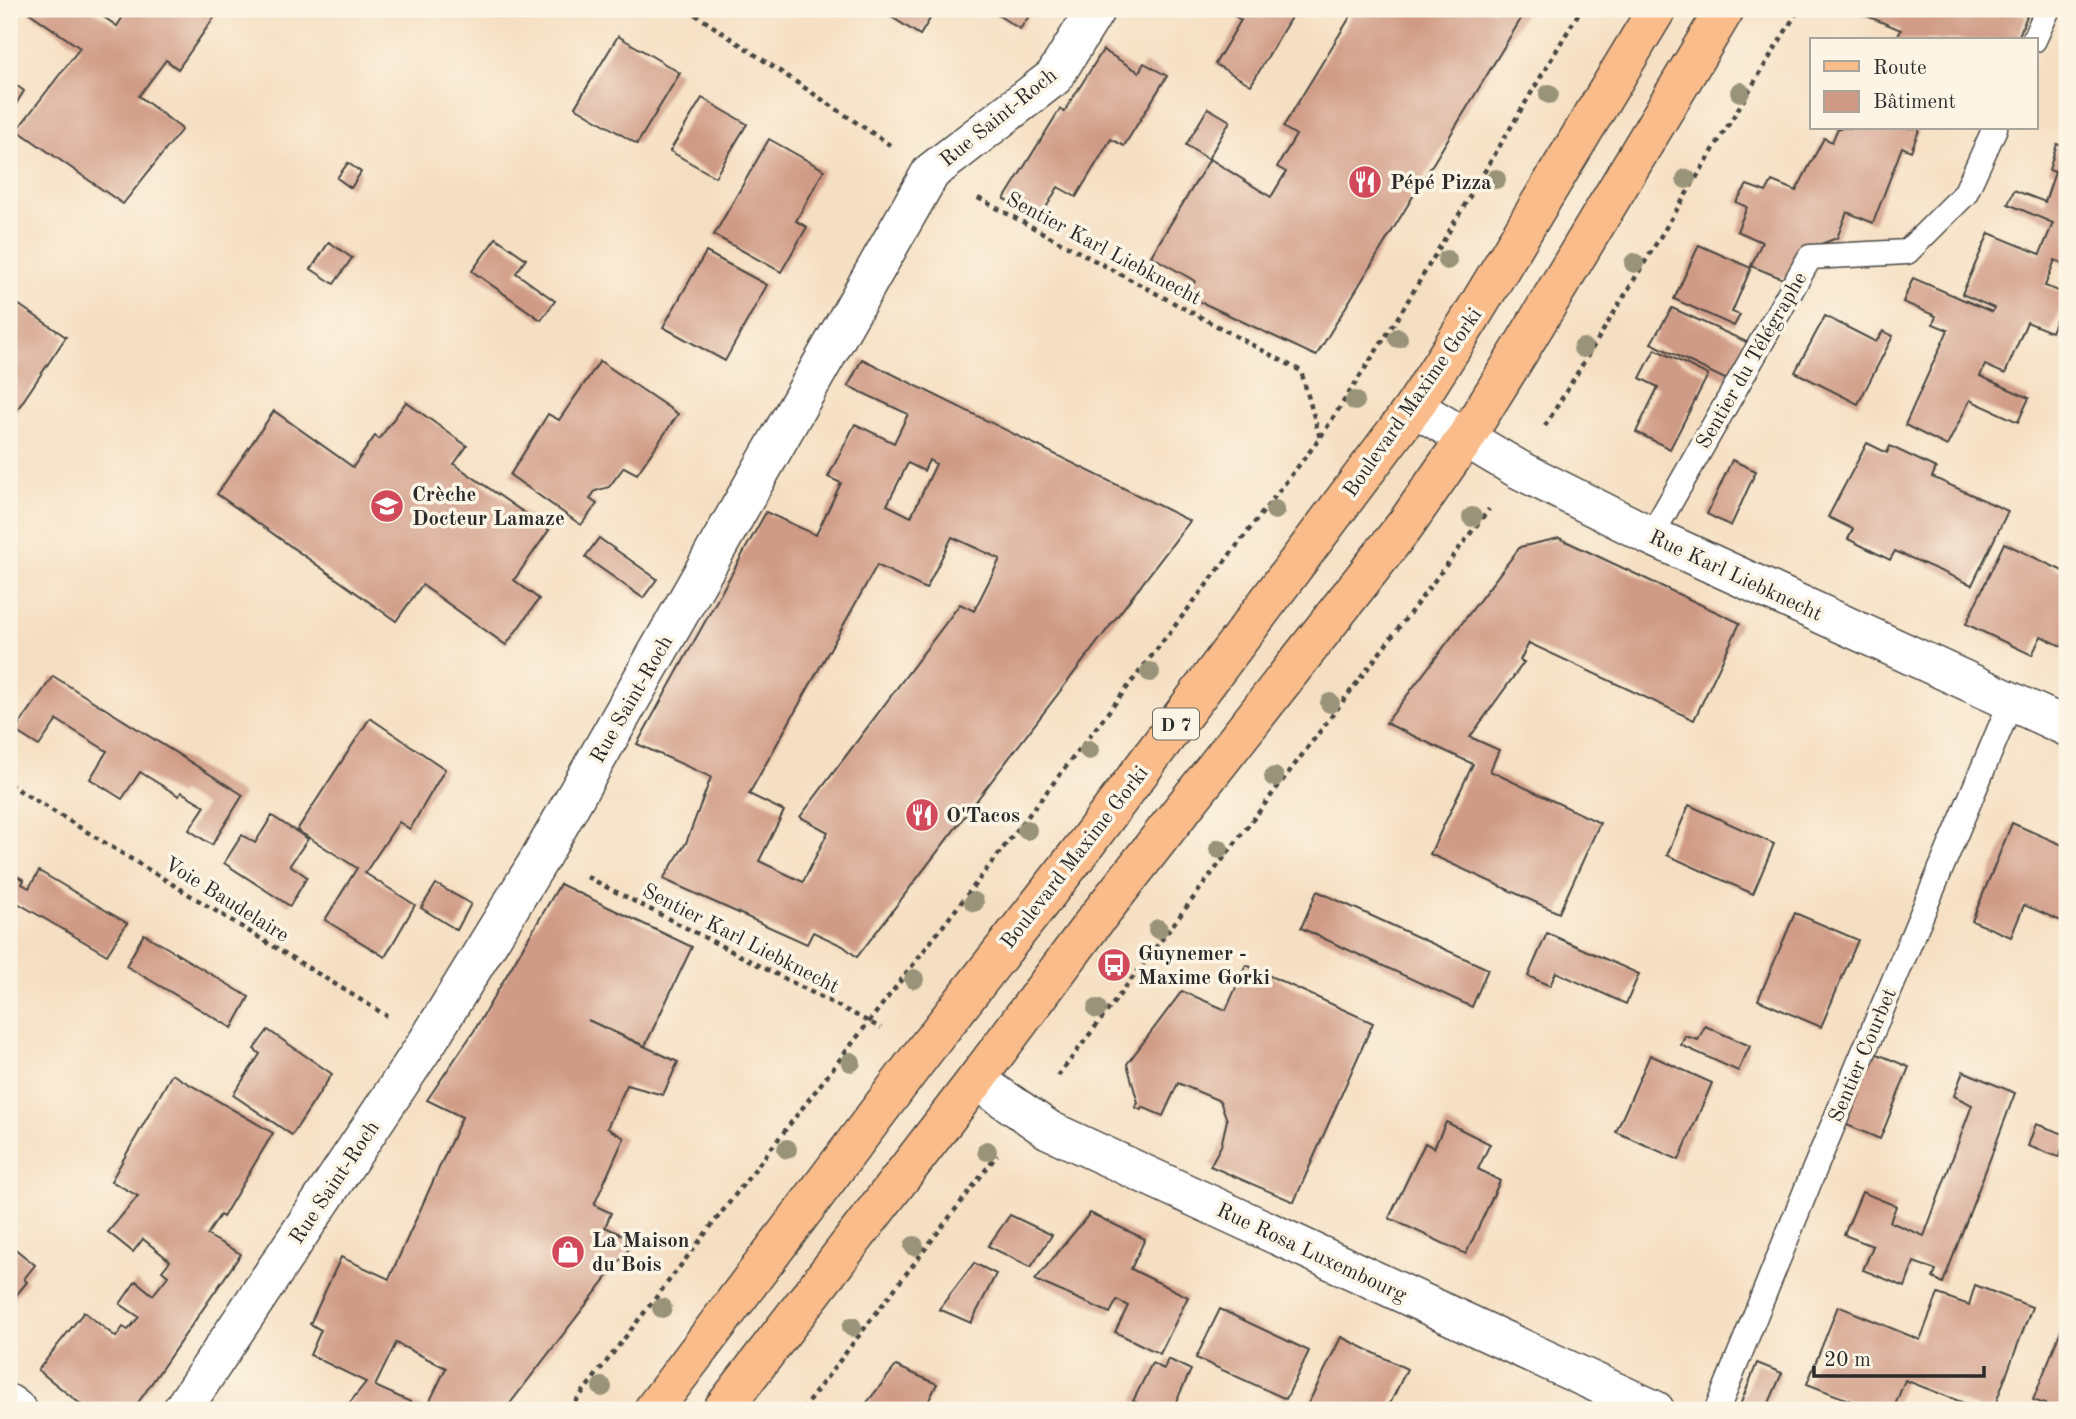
<svg xmlns="http://www.w3.org/2000/svg" width="2076" height="1419" viewBox="0 0 2076 1419" font-family="'Old Standard TT',serif">
	<style>
		.building { fill: #d09b86; fill-rule: evenodd }
		.lines { fill: none; stroke-linecap: round; stroke-linejoin: round }
		.service-casing { stroke: #494642; stroke-width: 27 }
		.minor-casing { stroke: #494642; stroke-width: 41 }
		.primary-casing { stroke: #494642; stroke-width: 41 }
		.path { stroke: #494642; stroke-width: 4.5; stroke-dasharray: 5 5; stroke-linecap: butt }
		.service { stroke: #fff; stroke-width: 24 }
		.minor { stroke: #fff; stroke-width: 38 }
		.primary { stroke: #f9bc8a; stroke-width: 38 }
		.tree { fill: #999479 }
		.labels { text-anchor: middle; stroke-width: 7; stroke-linejoin: round; paint-order: stroke }
		.shield { fill: #fcf5e5; stroke: #6a6863; stroke-width: 2 }
		.shield-label { font-size: 19px; font-weight: bold; fill: #2b2b2b }
		.street-label { font-size: 21px; fill: #2b2b2b; stroke: #fcf5e5 }
		.poi-label { font-size: 21px; font-weight: bold; fill: #2b2b2b; stroke: #fcf5e5; text-anchor: start }
	</style>
	<rect width="100%" height="100%" fill="#fcf5e5"/>
	<filter id="ink" filterUnits="userSpaceOnUse"><feTurbulence type="fractalNoise" baseFrequency=".0143" numOctaves="2"/><feDisplacementMap in="SourceGraphic" scale="14" xChannelSelector="R" yChannelSelector="G"/><feConvolveMatrix kernelMatrix="1 2 1 2 8 2 1 2 1" color-interpolation-filters="sRGB"/></filter>
	<filter id="wash" filterUnits="userSpaceOnUse"><feTurbulence type="fractalNoise" baseFrequency=".00686" numOctaves="4" result="noise"/><feDisplacementMap in="SourceGraphic" scale="28" xChannelSelector="R" yChannelSelector="G"/><feGaussianBlur stdDeviation="1.57" result="paint"/><feColorMatrix in="noise" values="0 0 0 0 0 0 0 0 0 0 0 0 0 0 0 0 0 1.4 0 .05"/><feComposite in="paint" operator="in"/></filter>
	<g filter="url(#wash)">
		<rect width="100%" height="100%" fill="#f5dfc2"/>
		<g id="blocks">
			<g class="building">
				<path d="M24 9H92L117 26 128 9H220L178 69 166 60 139 96 182 129 123 204 17 130 80 48Z"/>
				<path d="M879 9H936L920 35Z"/>
				<path d="M988 9H1034L1020 29Z"/>
				<path d="M1223 9H1289L1294 12 1251 85 1215 64 1241 20Z"/>
				<path d="M1355 9H1527L1316 356 1186 295 1195 281 1151 256 1210 159 1271 197 1286 172 1277 167 1296 135 1283 127Z"/>
				<path d="M1850 9H2011L2027 16 2018 38 2013 36 2011 40H1896L1901 30Z"/>
				<path d="M618 36 680 73 637 144 575 107Z"/>
				<path d="M1103 50 1139 72 1144 63 1167 76 1124 146 1111 139 1076 197 1058 187 1040 218 1004 199 1060 109 1064 112Z"/>
				<path d="M9 80 24 91 9 115Z"/>
				<path d="M702 98 747 124 715 177 670 151Z"/>
				<path d="M1208 108 1230 121 1208 159 1186 145Z"/>
				<path d="M1838 128H1920L1911 151 1902 147 1873 223 1847 212 1837 238 1802 251 1786 280 1751 266 1762 242 1737 231 1747 207 1736 202 1747 185 1766 192 1772 181 1796 191 1824 138 1832 142Z"/>
				<path d="M2067 135V265L2055 260 2045 286 2067 294 2051 332 2027 322 2005 374 1985 365 1980 376 2029 398 2018 422 1970 400 1947 446 1905 425 1948 330 1933 324 1936 316 1903 302 1913 278 1992 312 1994 308 1962 294 1989 233 2040 254 2053 223 2008 204 2014 190 2045 202 2055 172 2049 170 2057 144 2063 146Z"/>
				<path d="M769 139 824 170 796 221 807 227 781 272 714 235Z"/>
				<path d="M348 163 361 172 351 188 337 178Z"/>
				<path d="M496 238 526 259 516 273 555 301 541 320 472 271Z"/>
				<path d="M329 242 352 258 334 284 311 269Z"/>
				<path d="M1699 245 1751 268 1732 312 1740 315 1734 326 1674 299Z"/>
				<path d="M706 252 767 285 725 361 663 327Z"/>
				<path d="M9 298 66 337 9 422Z"/>
				<path d="M1672 308 1753 345 1733 383 1651 343Z"/>
				<path d="M1825 316 1876 342 1883 331 1893 336 1858 404 1795 372Z"/>
				<path d="M1655 349 1708 375 1670 449 1636 432 1658 387 1640 378Z"/>
				<path d="M862 359 1190 521 857 957 843 946 813 932 807 944 663 879 686 843 711 777 637 744 766 512 816 535 841 483 828 477 855 424 894 443 908 414 848 386ZM929 460 936 464 911 517 887 505 908 463 924 471ZM952 537 1000 559 974 611 960 604 800 817 828 832 803 882 759 861 784 811 749 794 877 565 926 589Z"/>
				<path d="M600 361 678 414 637 474 624 467 609 487 595 491 590 499 597 504 581 525 510 475 548 414 559 420Z"/>
				<path d="M406 402 467 446 454 464 549 530 514 580 539 599 506 645 422 585 396 621 217 494 274 411 353 467 375 436 379 439Z"/>
				<path d="M1867 443 1887 453 1890 446 1936 468 1932 477 2008 511 1972 585 1895 551 1890 560 1848 539 1853 529 1828 517Z"/>
				<path d="M1732 460 1756 471 1731 526 1707 514Z"/>
				<path d="M599 538 657 579 643 598 585 557Z"/>
				<path d="M1559 538 1740 623 1694 720 1529 643 1520 660 1524 662 1470 737 1499 750 1490 771 1600 823 1559 913 1430 854 1473 764 1386 723 1520 547Z"/>
				<path d="M2004 543 2067 573V649L2041 636 2032 655 1966 624Z"/>
				<path d="M53 676 243 795 212 845 189 830 205 806 181 792 179 796 140 772 122 799 90 779 107 751 57 720 39 746 15 731Z"/>
				<path d="M370 718 445 769 410 829 399 822 365 873 415 905 385 957 325 920 357 868 297 830Z"/>
				<path d="M1689 805 1774 844 1753 894 1667 855Z"/>
				<path d="M272 816 308 839 290 865 307 877 290 906 224 863 242 835 255 843Z"/>
				<path d="M2012 823 2067 847V905L2061 921 2024 905 2011 937 1972 921Z"/>
				<path d="M39 871 127 923 107 955 9 898V872L24 880 22 884 29 888Z"/>
				<path d="M436 884 471 904 457 930 421 908Z"/>
				<path d="M560 884 692 947 645 1046 588 1020 678 1062 663 1095 627 1085 607 1128 624 1138 594 1205 611 1213 605 1227 635 1241 505 1410H344L366 1382 310 1355 321 1330 310 1324 341 1257 389 1279 462 1117 427 1100 474 1031ZM396 1343 446 1368 426 1409 375 1386Z"/>
				<path d="M1317 891 1488 969 1472 1007 1301 928Z"/>
				<path d="M1795 913 1858 940 1821 1027 1758 1000Z"/>
				<path d="M1547 933 1639 974 1626 1004 1556 972 1550 986 1528 976Z"/>
				<path d="M144 934 249 997 232 1028 126 966Z"/>
				<path d="M1246 965 1373 1023 1294 1202 1210 1166 1221 1146 1227 1120 1220 1101 1178 1083 1163 1116 1142 1107 1141 1110 1135 1107 1138 1103 1127 1064 1182 991 1226 1010Z"/>
				<path d="M1705 1026 1750 1046 1738 1071 1681 1045 1685 1036 1698 1040Z"/>
				<path d="M268 1030 332 1074 292 1135 233 1095 260 1054 254 1049Z"/>
				<path d="M1870 1051 1909 1067 1880 1139 1842 1123Z"/>
				<path d="M1650 1055 1712 1083 1679 1160 1616 1132Z"/>
				<path d="M1963 1071 2015 1093 1943 1283 1933 1278 1936 1270 1914 1262 1905 1287 1863 1270 1873 1246 1844 1235 1862 1192 1896 1206 1890 1222 1924 1236 1972 1105 1954 1096Z"/>
				<path d="M172 1074 273 1133 223 1217 220 1215 207 1235 241 1254 133 1410H88L38 1370 84 1312 116 1337 123 1327 128 1330 139 1317 120 1304 136 1281 153 1295 168 1276 162 1271 170 1261 143 1239 133 1252 108 1232 138 1196 111 1181Z"/>
				<path d="M1446 1122 1490 1144 1478 1169 1500 1181 1466 1254 1389 1218 1425 1143 1434 1148Z"/>
				<path d="M2036 1124 2067 1135 2059 1157 2028 1146Z"/>
				<path d="M1090 1213 1145 1239 1131 1269 1188 1297 1160 1354 1115 1332 1128 1306 1117 1300 1110 1313 1035 1280Z"/>
				<path d="M1010 1215 1052 1235 1031 1267 988 1246Z"/>
				<path d="M9 1244 35 1265 24 1279 27 1282 9 1304Z"/>
				<path d="M974 1263 996 1274 971 1323 939 1309Z"/>
				<path d="M1975 1285 2032 1307 1993 1410H1982L1905 1380 1893 1410H1874L1807 1384 1838 1306 1920 1340 1938 1294 1969 1305Z"/>
				<path d="M1220 1309 1309 1351 1286 1399 1196 1358Z"/>
				<path d="M2067 1315V1410H2062L2033 1400Z"/>
				<path d="M1341 1337 1407 1369 1387 1410H1310L1306 1408Z"/>
				<path d="M1168 1359 1191 1370 1172 1410H1154L1133 1401 1152 1363 1164 1369Z"/>
				<path d="M1757 1363 1782 1373 1766 1410H1738Z"/>
				<path d="M896 1366 937 1384 924 1410H861Z"/>
			</g>
		</g>
	</g>
	<g filter="url(#ink)">
		<use href="#blocks" fill-opacity="0" stroke="#494642" stroke-width="2"/>
		<g class="lines">
			<g class="service-casing">
				<g id="service">
					<path d="M2034 40 2048 9"/>
					<path d="M1651 536 1810 257 1907 252 1965 194 1995 128"/>
					<path d="M1717 1410 1815 1168 2011 702"/>
				</g>
			</g>
			<g class="minor-casing">
				<g id="minor">
					<path d="M1414 407 1518 469 1651 536 2067 727"/>
					<path d="M976 1080 1049 1130 1655 1410"/>
					<path d="M9 1404 17 1410"/>
					<path d="M182 1410 428 1041 542 855 931 172 1054 77 1096 9"/>
				</g>
			</g>
			<g class="primary-casing">
				<g id="primary">
					<path d="M653 1410 924 1051 1082 849 1414 407 1470 319 1657 9"/>
					<path d="M722 1410 976 1080 1093 923 1406 524 1465 439 1519 352 1725 9"/>
				</g>
			</g>
			<g class="path">
				<path d="M687 9 890 145"/>
				<path d="M978 198 1301 371 1320 438"/>
				<path d="M1545 426 1799 9"/>
				<path d="M9 784 387 1016"/>
				<path d="M587 877 881 1028"/>
				<path d="M1058 1076 1489 509"/>
				<path d="M569 1410 1320 438 1400 314 1581 9"/>
				<path d="M802 1410 997 1155"/>
			</g>
			<use href="#service" class="service"/>
			<use href="#minor" class="minor"/>
			<use href="#primary" class="primary"/>
		</g>
		<g class="tree">
			<circle cx="1740" cy="92" r="10"/>
			<circle cx="1549" cy="94" r="10"/>
			<circle cx="1496" cy="179" r="10"/>
			<circle cx="1686" cy="179" r="10"/>
			<circle cx="1447" cy="260" r="10"/>
			<circle cx="1634" cy="263" r="10"/>
			<circle cx="1398" cy="338" r="10"/>
			<circle cx="1583" cy="348" r="10"/>
			<circle cx="1355" cy="401" r="10"/>
			<circle cx="1275" cy="510" r="10"/>
			<circle cx="1472" cy="517" r="10"/>
			<circle cx="1150" cy="672" r="10"/>
			<circle cx="1330" cy="703" r="10"/>
			<circle cx="1089" cy="750" r="10"/>
			<circle cx="1274" cy="777" r="10"/>
			<circle cx="1027" cy="830" r="10"/>
			<circle cx="1219" cy="849" r="10"/>
			<circle cx="974" cy="902" r="10"/>
			<circle cx="1158" cy="929" r="10"/>
			<circle cx="914" cy="979" r="10"/>
			<circle cx="1097" cy="1009" r="10"/>
			<circle cx="851" cy="1062" r="10"/>
			<circle cx="787" cy="1149" r="10"/>
			<circle cx="987" cy="1151" r="10"/>
			<circle cx="914" cy="1246" r="10"/>
			<circle cx="662" cy="1308" r="10"/>
			<circle cx="852" cy="1327" r="10"/>
			<circle cx="602" cy="1387" r="10"/>
		</g>
	</g>
	<defs>
		<g id="restaurant-disc" transform="scale(1.75)"><circle r="9.5" fill="#d1495b" stroke="#fcf5e5"/><path d="M-5-6h1v4h1v-4h1v4h1v-4h1v5L-1.5 .5V6h-2V.5L-5-1ZM5-6V6H3V1.5H1.5Q1.5-4 5-6Z" fill="#fff"/></g>
		<g id="school-disc" transform="scale(1.75)"><circle r="9.5" fill="#d1495b" stroke="#fcf5e5"/><path d="M0-5L7-2L0 1L-7-2ZM-4 1L0 2.5L4 1V4Q0 6-4 4Z" fill="#fff"/></g>
		<g id="bus-disc" transform="scale(1.75)"><circle r="9.5" fill="#d1495b" stroke="#fcf5e5"/><path d="M-5-6H5V4H4V6H2V4H-2V6H-4V4H-5ZM-3.5-4V0h7V-4ZM-3.5 1.2v1.5H-2V1.2ZM2 1.2v1.5H3.5V1.2Z" fill="#fff"/></g>
		<g id="shop-disc" transform="scale(1.75)"><circle r="9.5" fill="#d1495b" stroke="#fcf5e5"/><path d="M-5-2.5h2.3a2.7 3.5 0 0 1 5.4 0H5L5.5 6h-11ZM-1.5-2.5h3a1.5 2.3 0 0 0-3 0Z" fill="#fff"/></g>
	</defs>
	<g fill-rule="evenodd">
		<use href="#restaurant-disc" x="1365" y="182"/>
		<use href="#school-disc" x="387" y="506"/>
		<use href="#restaurant-disc" x="922" y="815"/>
		<use href="#bus-disc" x="1114" y="965"/>
		<use href="#shop-disc" x="568" y="1252"/>
	</g>
	<g class="labels">
		<rect class="shield" x="1153" y="708.5" width="46" height="31" rx="5"/>
		<g class="shield-label">
			<text x="1176" y="731">D 7</text>
		</g>
		<g class="street-label">
			<text transform="translate(998 117) rotate(-39)" y="7">Rue Saint-Roch</text>
			<text transform="translate(1104 248) rotate(28)" y="7">Sentier Karl Liebknecht</text>
			<text transform="translate(1751 360) rotate(-60)" y="7">Sentier du Télégraphe</text>
			<text transform="translate(1412 402) rotate(-55)" y="7">Boulevard Maxime Gorki</text>
			<text transform="translate(1736 575) rotate(25)" y="7">Rue Karl Liebknecht</text>
			<text transform="translate(631 699) rotate(-60)" y="7">Rue Saint-Roch</text>
			<text transform="translate(1074 857) rotate(-52)" y="7">Boulevard Maxime Gorki</text>
			<text transform="translate(227 899) rotate(32)" y="7">Voie Baudelaire</text>
			<text transform="translate(741 938) rotate(27)" y="7">Sentier Karl Liebknecht</text>
			<text transform="translate(1862 1055) rotate(-67)" y="7">Sentier Courbet</text>
			<text transform="translate(334 1182) rotate(-56)" y="7">Rue Saint-Roch</text>
			<text transform="translate(1312 1252) rotate(25)" y="7">Rue Rosa Luxembourg</text>
		</g>
		<g class="poi-label">
			<text x="1390" y="189">Pépé Pizza</text>
			<text x="412" y="501">Crèche<tspan x="412" dy="24">Docteur Lamaze</tspan></text>
			<text x="946" y="822">O'Tacos</text>
			<text x="1138" y="960">Guynemer -<tspan x="1138" dy="24">Maxime Gorki</tspan></text>
			<text x="592" y="1247">La Maison<tspan x="592" dy="24">du Bois</tspan></text>
		</g>
	</g>
	<rect width="2076" height="1419" fill="none" stroke="#fcf5e5" stroke-width="35"/>
	<rect x="1810" y="38" width="228" height="91" fill="#fcf5e5" stroke="#a8a49b" stroke-width="2"/>
	<rect x="1824" y="61" width="35" height="10" fill="#f9bc8a" stroke="#a8a49b" stroke-width="2"/>
	<text x="1873" y="74" font-size="21" fill="#2b2b2b">Route</text>
	<rect x="1824" y="91" width="35" height="21" fill="#d09b86" stroke="#a8a49b" stroke-width="2"/>
	<text x="1873" y="108" font-size="21" fill="#2b2b2b">Bâtiment</text>
	<path d="M1814 1366v10h170v-10" fill="none" stroke="#2b2b2b" stroke-width="3.5"/>
	<text x="1824" y="1366" font-size="21" fill="#2b2b2b" stroke="#fcf5e5" stroke-width="5" paint-order="stroke">20 m</text>
</svg>
